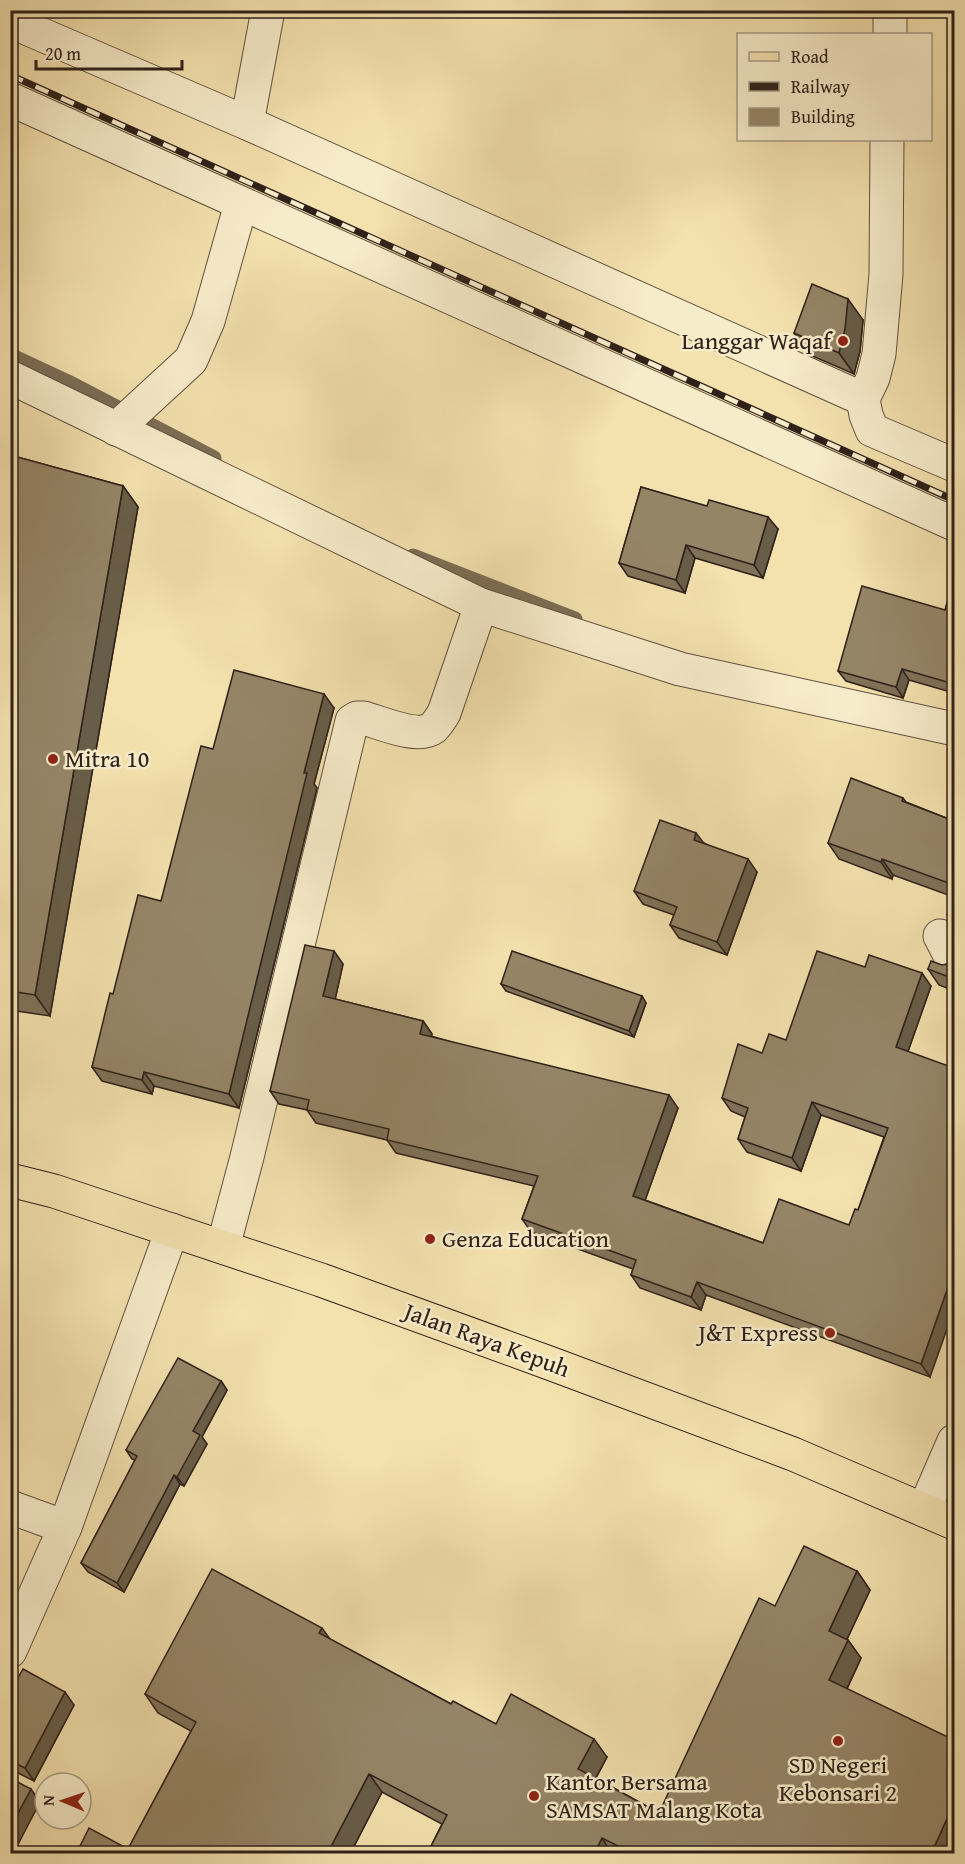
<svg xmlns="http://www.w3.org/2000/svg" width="965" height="1864" viewBox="0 0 965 1864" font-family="'Gentium Book Plus',serif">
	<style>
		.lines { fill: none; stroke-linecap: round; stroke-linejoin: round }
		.stream { stroke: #7c6d55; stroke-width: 15 }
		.street-casing { stroke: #60513f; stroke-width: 35 }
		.primary-casing { stroke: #2f211a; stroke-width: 35 }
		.street { stroke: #f7ecca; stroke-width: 33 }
		.primary { stroke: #f3e1ae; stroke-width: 33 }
		.rail-casing { stroke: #2f211a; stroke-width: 7 }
		.rail { stroke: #f7ecca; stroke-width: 4.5; stroke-dasharray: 14; stroke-linecap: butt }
		.wall { fill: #807259; stroke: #2f211a; stroke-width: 1.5 }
		.shaded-wall { fill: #685d48; stroke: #2f211a; stroke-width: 1.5 }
		.building { fill: #958567; stroke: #2f211a; stroke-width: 1.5 }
		.poi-dot { fill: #8f2418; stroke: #f7ecca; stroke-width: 2 }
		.labels { text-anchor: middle; stroke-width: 5; stroke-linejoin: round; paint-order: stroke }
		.poi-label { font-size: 24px; fill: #2f211a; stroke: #f7ecca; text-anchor: start }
		.street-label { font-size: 24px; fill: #2f211a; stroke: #f7ecca }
	</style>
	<rect width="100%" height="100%" fill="#f3e1ae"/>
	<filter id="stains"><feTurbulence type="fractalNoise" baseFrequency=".00333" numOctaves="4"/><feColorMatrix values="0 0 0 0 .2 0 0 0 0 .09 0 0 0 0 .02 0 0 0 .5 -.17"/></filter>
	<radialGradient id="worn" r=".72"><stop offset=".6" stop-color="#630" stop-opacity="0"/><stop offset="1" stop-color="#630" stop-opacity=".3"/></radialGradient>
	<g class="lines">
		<g class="stream">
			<path d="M10 355 68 382 214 458"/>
			<path d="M413 556 575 619"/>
		</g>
		<g class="street-casing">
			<g id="street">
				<path d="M10 21 247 123 863 399"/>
				<path d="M890 34V10"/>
				<path d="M10 99 954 524"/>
				<path d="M247 123 268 10"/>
				<path d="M887 140 886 274 879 354 873 378 863 399 866 415 872 430 954 465"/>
				<path d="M10 377 481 605 680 669 954 729"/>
				<path d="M116 429 191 360 208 321 241 204"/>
				<path d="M940 936 954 963"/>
				<path d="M223 1247 247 1157 352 721 357 718H364C381 723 418 739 433 728 437 724 441 718 444 713L481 605"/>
				<path d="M10 1507 65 1527"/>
				<path d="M924 1510 954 1441"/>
				<path d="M10 1651 65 1527 172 1230"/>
			</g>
		</g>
		<g class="primary-casing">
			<path id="primary" d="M10 1180 54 1191 321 1280 552 1364 793 1454 954 1523"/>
		</g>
		<use href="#street" class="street"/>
		<use href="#primary" class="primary"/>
		<g class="rail-casing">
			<path id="rail" d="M10 75 954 500"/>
		</g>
		<use href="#rail" class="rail"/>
	</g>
	<g class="wall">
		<path d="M863 320 860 351 854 374 810 355 794 333Z"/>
		<path d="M10 455 123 486 138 507 50 1016 10 1010Z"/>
		<path d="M641 487 778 529 763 578 695 558 685 593 628 576 619 563Z"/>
		<path d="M954 579V693L909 680 903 698 846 681 838 671 945 610Z"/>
		<path d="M334 708 314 784 317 788 239 1108 154 1086 152 1094 102 1081 92 1067 113 994 161 901 213 749Z"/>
		<path d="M903 798 906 802 954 821V929V897L893 875 892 879 839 859 828 843Z"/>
		<path d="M704 843 757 872 727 955 679 938 670 925 674 915 643 904 634 891Z"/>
		<path d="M954 960V991L939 985 928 969 952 963Z"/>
		<path d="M343 964 335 999 423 1021 432 1034 431 1036 678 1108 645 1200 763 1243 849 1225 858 1210 884 1137 821 1115 801 1171 747 1152 738 1139 745 1117 731 1111 722 1098 762 1053 786 1040 865 967 931 986 908 1051 930 1377 706 1295 701 1310 640 1288 631 1275 633 1269 531 1232 522 1219 534 1186 396 1153 387 1140 316 1123 307 1110 279 1104 270 1091Z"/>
		<path d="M501 984 642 996 646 1003 634 1037 506 991Z"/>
		<path d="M221 1381 227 1390 202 1437 207 1444 184 1486 180 1484 124 1592 88 1572 81 1563 135 1460 132 1459 126 1450Z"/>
		<path d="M857 1571 870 1590 847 1639 861 1658 847 1689 954 1849 953 1854H427L442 1824 382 1792 350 1854H76L128 1849 191 1731 158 1713 145 1694 330 1639 451 1704 496 1724 607 1757 596 1778 659 1813 775 1606Z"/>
		<path d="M10 1692 74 1705 34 1781 10 1769Z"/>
	</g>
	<g class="shaded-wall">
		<path d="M848 299 863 320 860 351 854 374 839 353Z"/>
		<path d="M123 486 138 507 50 1016 35 995Z"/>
		<path d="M768 517 778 529 763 578 754 565Z"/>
		<path d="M686 545 695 558 685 593 676 580Z"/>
		<path d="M902 669 909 680 903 698 896 687Z"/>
		<path d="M324 694 334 708 314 784 317 788 239 1108 229 1094 304 773Z"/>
		<path d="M696 833 706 846 694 840Z"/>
		<path d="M748 859 757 872 727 955 717 942Z"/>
		<path d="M882 859 893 875 892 879 881 862Z"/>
		<path d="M334 951 343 964 333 1009 323 996Z"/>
		<path d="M922 973 931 986 905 1060 896 1047Z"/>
		<path d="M642 996 646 1003 634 1037 629 1031Z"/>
		<path d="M423 1021 432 1034 429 1047 420 1034Z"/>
		<path d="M144 1072 154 1086 152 1094 142 1080Z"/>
		<path d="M669 1095 678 1108 642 1209 633 1196Z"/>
		<path d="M812 1102 821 1115 801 1171 792 1158Z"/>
		<path d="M954 1270V1309L930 1377 921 1364Z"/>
		<path d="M697 1282 706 1295 701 1310 691 1297Z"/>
		<path d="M221 1381 227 1390 202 1437 207 1444 184 1486 177 1477 193 1431Z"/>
		<path d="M174 1475 180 1484 124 1592 117 1583Z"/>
		<path d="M857 1571 870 1590 842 1650 829 1631Z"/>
		<path d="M322 1628 335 1646 319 1633Z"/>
		<path d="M848 1640 861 1658 842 1699 829 1680Z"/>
		<path d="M65 1692 74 1705 34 1781 25 1768Z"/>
		<path d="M594 1739 607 1757 591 1787 578 1769Z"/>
		<path d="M369 1774 382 1792 350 1854H327Z"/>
		<path d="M31 1789 40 1802 13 1854H10V1828Z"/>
		<path d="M954 1803V1849L953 1854H931Z"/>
		<path d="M602 1838 612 1854H594Z"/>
	</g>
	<g class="building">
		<path d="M812 284 848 299 845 329 839 353 794 333Z"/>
		<path d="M10 455 123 486 35 995 10 991Z"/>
		<path d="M641 487 707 506 709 500 768 517 754 565 686 545 676 580 619 563Z"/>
		<path d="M954 579V684L902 669 896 687 838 671 862 586 945 610Z"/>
		<path d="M234 670 324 694 304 773H307L229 1094 144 1072 142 1080 92 1067 110 993 113 994 138 895 161 901 201 746 213 749Z"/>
		<path d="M851 778 903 798 902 801 954 821V885L882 859 881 862 828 843Z"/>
		<path d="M660 820 696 833 694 840 748 859 717 942 670 925 677 907 634 891Z"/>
		<path d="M954 896V929L947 915Z"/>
		<path d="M305 945 334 951 323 996 423 1021 420 1034 669 1095 633 1196 763 1243 779 1199 849 1225 855 1209 858 1210 888 1128 812 1102 792 1158 738 1139 748 1108 722 1098 738 1044 762 1053 769 1034 786 1040 817 951 865 967 869 955 922 973 896 1047 954 1068V1270L921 1364 697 1282 691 1297 631 1275 636 1260 522 1219 538 1176 387 1140 389 1129 307 1110 309 1100 270 1091Z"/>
		<path d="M512 951 642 996 629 1031 501 984Z"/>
		<path d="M954 960V979L928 969 931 961 942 965 952 963Z"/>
		<path d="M178 1358 221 1381 193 1431 200 1435 177 1477 174 1475 117 1583 81 1563 137 1456 126 1450Z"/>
		<path d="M804 1546 857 1571 829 1631 848 1640 829 1680 954 1740V1803L931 1854H634L602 1838 594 1854H427L447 1815 369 1774 327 1854H76L89 1828 128 1849 196 1722 145 1694 212 1569 322 1628 319 1633 451 1704 453 1701 496 1724 511 1694 594 1739 578 1769 659 1813 759 1598 775 1606Z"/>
		<path d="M23 1669 65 1692 25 1768 10 1761V1692Z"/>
		<path d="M10 1778 31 1789 10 1828Z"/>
	</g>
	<g class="poi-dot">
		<circle cx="843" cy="341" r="6"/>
		<circle cx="53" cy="759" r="6"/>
		<circle cx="430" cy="1239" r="6"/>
		<circle cx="830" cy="1333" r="6"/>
		<circle cx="838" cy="1741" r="6"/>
		<circle cx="534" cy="1796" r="6"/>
	</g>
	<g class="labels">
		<g class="poi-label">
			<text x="831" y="349" text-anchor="end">Langgar Waqaf</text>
			<text x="65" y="767">Mitra 10</text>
			<text x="442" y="1247">Genza Education</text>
			<text x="818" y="1341" text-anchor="end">J&amp;T Express</text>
			<text x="838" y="1773" text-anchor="middle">SD Negeri<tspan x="838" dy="28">Kebonsari 2</tspan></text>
			<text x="546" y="1790">Kantor Bersama<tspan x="546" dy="28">SAMSAT Malang Kota</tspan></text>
		</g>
		<g class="street-label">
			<text transform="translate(487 1340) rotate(20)" y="8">Jalan Raya Kepuh</text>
		</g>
	</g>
	<rect width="965" height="1864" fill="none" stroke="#f3e1ae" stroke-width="36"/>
	<rect x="12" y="12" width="941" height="1840" fill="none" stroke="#2f211a" stroke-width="3"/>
	<rect x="18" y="18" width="929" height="1828" fill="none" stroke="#2f211a" stroke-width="1.5"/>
	<rect x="737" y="33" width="195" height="108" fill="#f7ecca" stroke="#a79b84" stroke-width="1.5"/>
	<rect x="749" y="52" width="30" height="9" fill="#f3e1ae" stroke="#a79b84" stroke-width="1.5"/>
	<text x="791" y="63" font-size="18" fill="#2f211a">Road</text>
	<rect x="749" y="82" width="30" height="9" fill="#2f211a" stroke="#a79b84" stroke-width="1.5"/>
	<text x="791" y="93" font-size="18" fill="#2f211a">Railway</text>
	<rect x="749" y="108" width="30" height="18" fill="#958567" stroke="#a79b84" stroke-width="1.5"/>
	<text x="791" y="123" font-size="18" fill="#2f211a">Building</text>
	<g transform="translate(63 1801) rotate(272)"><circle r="28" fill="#f7ecca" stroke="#a79b84" stroke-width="1.5"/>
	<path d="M0-4.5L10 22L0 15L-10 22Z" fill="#8f2418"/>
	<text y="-9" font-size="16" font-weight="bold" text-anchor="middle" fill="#2f211a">N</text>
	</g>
	<path d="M36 60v9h146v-9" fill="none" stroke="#2f211a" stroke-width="3"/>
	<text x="45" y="60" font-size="18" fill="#2f211a" stroke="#f7ecca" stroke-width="4.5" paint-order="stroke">20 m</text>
	<rect width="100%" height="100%" filter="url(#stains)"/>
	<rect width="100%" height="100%" fill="url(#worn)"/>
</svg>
